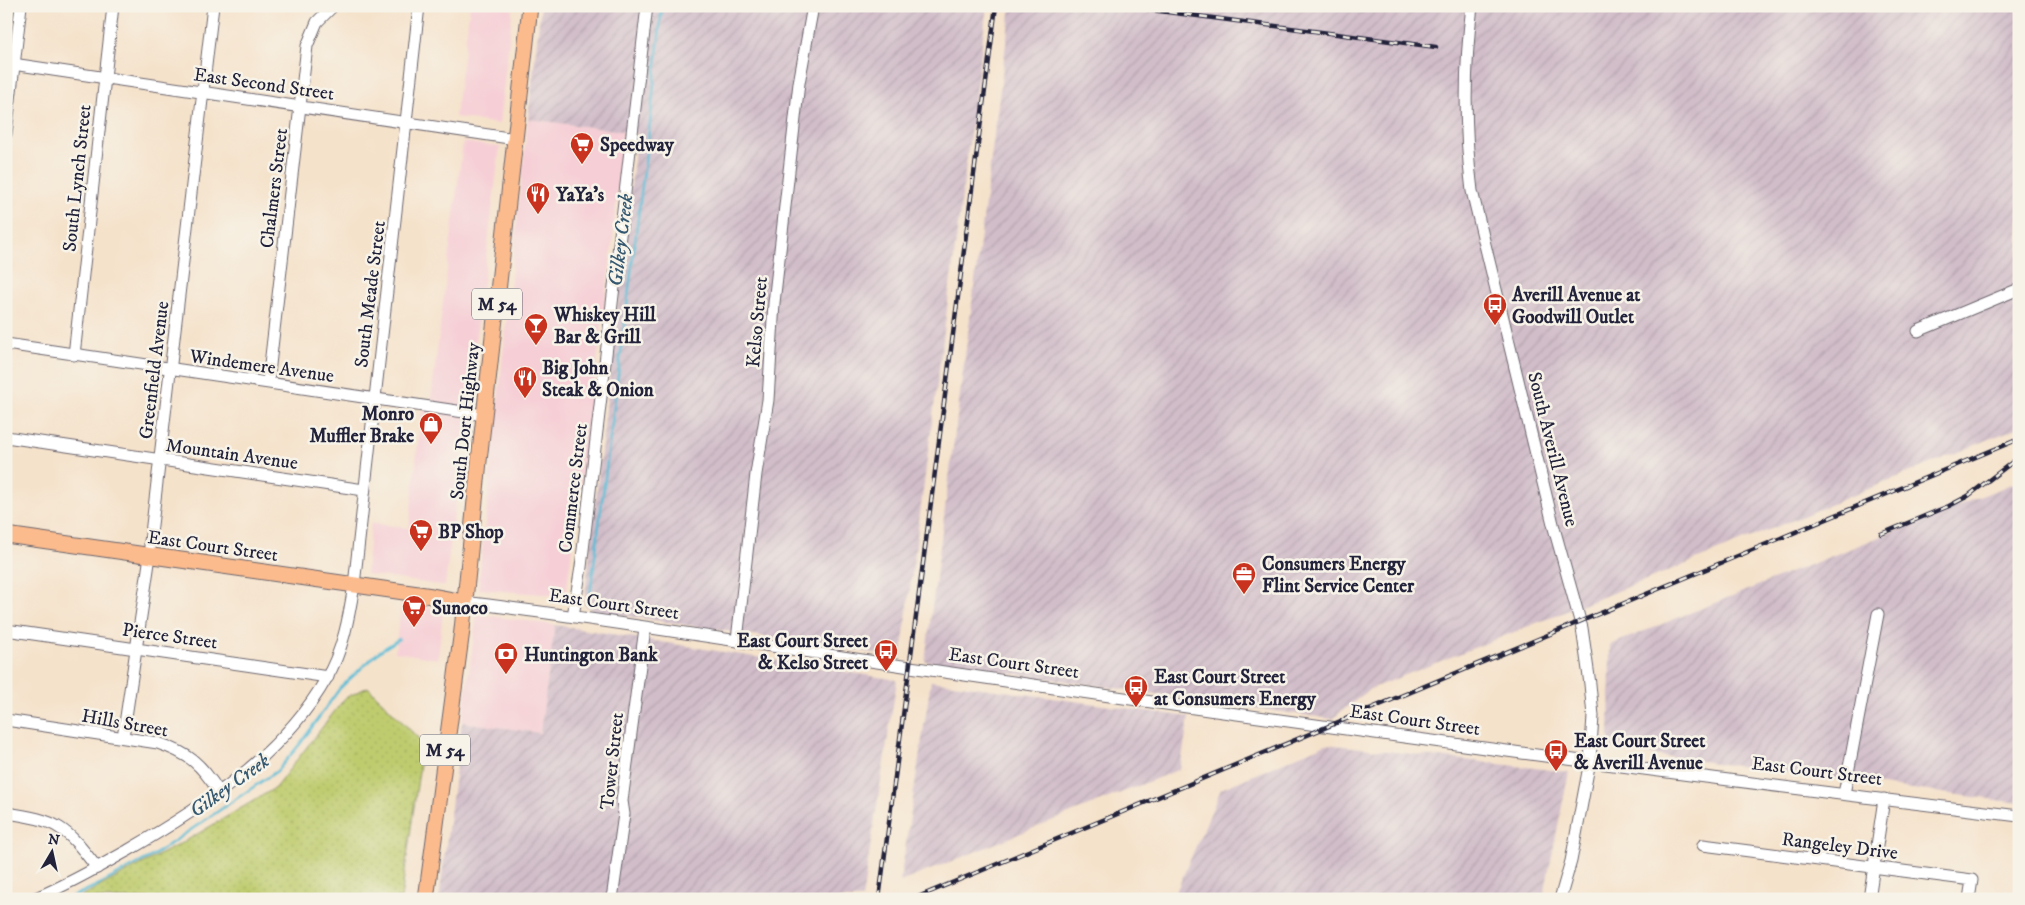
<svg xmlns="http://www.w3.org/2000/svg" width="2025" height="905" viewBox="0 0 2025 905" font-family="'IM FELL DW Pica',serif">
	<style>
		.built { fill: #f6cfd6 }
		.industrial { fill: url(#industrial-furrows) }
		.grass { fill: url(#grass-dots); stroke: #707754 }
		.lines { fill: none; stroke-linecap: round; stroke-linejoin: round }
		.stream { stroke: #58bcd6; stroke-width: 2.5 }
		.minor-casing { stroke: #6c656d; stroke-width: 13 }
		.major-casing { stroke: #6c656d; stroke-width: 17 }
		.minor { stroke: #fff; stroke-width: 11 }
		.major { stroke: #fbbb8d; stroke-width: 15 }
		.rail-casing { stroke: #22223b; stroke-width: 4.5 }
		.rail { stroke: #f7f3e8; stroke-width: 2.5; stroke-dasharray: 8; stroke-linecap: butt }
		.labels { text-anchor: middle; stroke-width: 5; stroke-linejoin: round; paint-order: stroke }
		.shield { fill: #f7f3e8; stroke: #62616f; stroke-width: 1 }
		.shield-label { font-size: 18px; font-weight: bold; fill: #22223b }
		.street-label { font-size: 19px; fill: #22223b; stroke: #f7f3e8 }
		.poi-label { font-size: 19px; font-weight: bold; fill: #22223b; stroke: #f7f3e8; text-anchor: start }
		.water-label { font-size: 20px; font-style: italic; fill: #355871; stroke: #f7f3e8 }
	</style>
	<defs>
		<pattern id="industrial-furrows" width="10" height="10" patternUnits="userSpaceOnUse" patternTransform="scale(1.25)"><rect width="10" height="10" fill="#d1bdc9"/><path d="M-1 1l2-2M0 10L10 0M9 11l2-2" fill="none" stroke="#b3a2ae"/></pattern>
		<pattern id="grass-dots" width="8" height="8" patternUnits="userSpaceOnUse" patternTransform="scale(1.25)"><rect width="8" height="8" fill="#bfcc6e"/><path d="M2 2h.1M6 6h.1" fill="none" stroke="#a4af60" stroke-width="1.8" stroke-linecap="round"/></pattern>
	</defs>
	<rect width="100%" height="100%" fill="#f7f3e8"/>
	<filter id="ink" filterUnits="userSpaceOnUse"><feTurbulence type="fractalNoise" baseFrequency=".02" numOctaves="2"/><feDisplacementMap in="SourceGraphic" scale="10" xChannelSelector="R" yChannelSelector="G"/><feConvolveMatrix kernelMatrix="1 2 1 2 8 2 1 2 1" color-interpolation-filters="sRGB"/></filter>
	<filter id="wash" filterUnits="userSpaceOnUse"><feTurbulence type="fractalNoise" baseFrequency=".0096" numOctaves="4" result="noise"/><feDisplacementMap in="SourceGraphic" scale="20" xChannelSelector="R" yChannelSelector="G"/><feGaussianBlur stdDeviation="1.12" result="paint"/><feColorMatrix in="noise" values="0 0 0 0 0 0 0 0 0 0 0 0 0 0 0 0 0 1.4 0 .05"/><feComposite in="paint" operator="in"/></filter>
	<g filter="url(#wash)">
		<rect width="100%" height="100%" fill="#f5e2cb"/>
		<g class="built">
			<path d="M470 6H513L499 124 455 117Z"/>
			<path d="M528 119 623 131 612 248 566 596 478 589Z"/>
			<path d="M463 142 500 147 445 586 366 574 371 523 409 528 421 414 431 398Z"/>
			<path d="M401 604 443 610 438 659 395 652Z"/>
			<path d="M477 614 555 625 540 733 462 722Z"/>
		</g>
		<g class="industrial">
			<path d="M541 6H987L901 657 593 611 584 604 637 133 528 119Z"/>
			<path d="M1011 6H2019V427L1686 564 1370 689 1332 719 925 661Z"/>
			<path d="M2019 481V803L1609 749 1610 645Z"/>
			<path d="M555 625 897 680 862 899H439L462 722 540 733Z"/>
			<path d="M931 681 1189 717 1180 769 900 882Z"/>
			<path d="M1326 744 1569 772 1543 899H1173L1221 789Z"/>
		</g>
		<path class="grass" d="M368 687 423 743 401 899H76L189 839 275 788 345 698Z"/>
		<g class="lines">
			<g class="stream">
				<path d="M590 596 651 115 662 6"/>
				<path d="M68 899 100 884 154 855 277 771 300 744 340 688 380 651 399 639"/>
			</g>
		</g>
	</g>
	<g filter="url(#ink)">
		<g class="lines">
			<g class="minor-casing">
				<g id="minor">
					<path d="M1472 6C1464 69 1464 128 1472 191L1554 528 1582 628 1590 684 1593 716 1590 761 1571 861 1560 899"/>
					<path d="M6 63 516 139"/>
					<path d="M6 134 21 6"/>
					<path d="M1918 331 2019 289"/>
					<path d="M6 344 484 415"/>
					<path d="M74 355 113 6"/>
					<path d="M268 382 307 46 317 22 333 6"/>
					<path d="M6 437 364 490"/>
					<path d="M464 602C616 621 766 646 917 668 1284 722 1651 772 2019 816"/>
					<path d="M573 616 581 567 647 6"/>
					<path d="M6 630 328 677"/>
					<path d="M737 640 756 474 768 400 774 303 799 83 813 6"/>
					<path d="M6 720 158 743C190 754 201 764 219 792"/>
					<path d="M123 737 150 556V542L213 6"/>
					<path d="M1844 794 1878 614"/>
					<path d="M6 813C58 820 66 827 97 868"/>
					<path d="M1703 845 1972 880 1969 899"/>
					<path d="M33 899C66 886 96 868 127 851 203 807 282 756 326 679 343 651 349 617 354 585L419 6"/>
					<path d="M612 899 624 814 622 801 645 628"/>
					<path d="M1869 899 1884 799"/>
				</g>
			</g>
			<g class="major-casing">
				<g id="major">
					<path d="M6 535 432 596 464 602"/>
					<path d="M426 899 462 630 479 461 530 6"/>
				</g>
			</g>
			<use href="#minor" class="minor"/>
			<use href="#major" class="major"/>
			<g class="rail-casing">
				<g id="rail">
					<path d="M1137 6 1152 10 1436 47"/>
					<path d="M1881 534 1949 506 1968 496 2019 457"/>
					<path d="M879 899 996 6"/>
					<path d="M913 899 2019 439"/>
				</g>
			</g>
			<use href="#rail" class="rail"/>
		</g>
	</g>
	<defs>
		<g id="supermarket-pin" transform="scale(1.25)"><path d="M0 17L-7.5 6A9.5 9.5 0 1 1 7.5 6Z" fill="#c8321e" stroke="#f7f3e8"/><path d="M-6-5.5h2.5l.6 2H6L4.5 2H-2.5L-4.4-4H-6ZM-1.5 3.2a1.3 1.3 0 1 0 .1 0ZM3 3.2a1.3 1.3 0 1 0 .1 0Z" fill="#fff"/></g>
		<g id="restaurant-pin" transform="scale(1.25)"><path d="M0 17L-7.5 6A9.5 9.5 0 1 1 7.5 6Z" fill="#c8321e" stroke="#f7f3e8"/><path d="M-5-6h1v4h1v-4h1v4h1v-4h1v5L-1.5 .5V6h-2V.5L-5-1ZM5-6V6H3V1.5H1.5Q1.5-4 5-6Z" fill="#fff"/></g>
		<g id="bus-pin" transform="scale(1.25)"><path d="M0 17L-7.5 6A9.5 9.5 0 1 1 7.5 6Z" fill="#c8321e" stroke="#f7f3e8"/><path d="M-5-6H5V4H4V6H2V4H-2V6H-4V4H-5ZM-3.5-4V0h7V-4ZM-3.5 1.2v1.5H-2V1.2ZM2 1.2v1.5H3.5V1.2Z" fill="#fff"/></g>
		<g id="bar-pin" transform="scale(1.25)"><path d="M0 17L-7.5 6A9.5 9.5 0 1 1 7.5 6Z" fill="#c8321e" stroke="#f7f3e8"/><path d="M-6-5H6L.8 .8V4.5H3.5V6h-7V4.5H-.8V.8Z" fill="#fff"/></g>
		<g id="shop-pin" transform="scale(1.25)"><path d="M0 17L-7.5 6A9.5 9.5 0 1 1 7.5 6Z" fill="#c8321e" stroke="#f7f3e8"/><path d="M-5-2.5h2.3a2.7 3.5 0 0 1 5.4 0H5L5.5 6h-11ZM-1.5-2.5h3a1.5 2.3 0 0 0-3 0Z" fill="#fff"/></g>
		<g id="office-pin" transform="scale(1.25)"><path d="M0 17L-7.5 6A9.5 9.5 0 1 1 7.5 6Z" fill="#c8321e" stroke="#f7f3e8"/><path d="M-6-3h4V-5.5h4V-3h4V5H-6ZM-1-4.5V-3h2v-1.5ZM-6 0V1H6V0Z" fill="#fff"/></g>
		<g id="bank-pin" transform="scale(1.25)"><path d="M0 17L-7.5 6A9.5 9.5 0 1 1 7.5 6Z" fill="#c8321e" stroke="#f7f3e8"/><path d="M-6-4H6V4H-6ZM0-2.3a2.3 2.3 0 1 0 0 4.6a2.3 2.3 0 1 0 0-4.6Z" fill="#fff"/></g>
	</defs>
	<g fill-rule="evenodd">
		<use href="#supermarket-pin" x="582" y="144"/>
		<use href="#restaurant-pin" x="538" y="194"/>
		<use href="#bus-pin" x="1495" y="305"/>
		<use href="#bar-pin" x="536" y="325"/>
		<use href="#restaurant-pin" x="525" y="378"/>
		<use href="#shop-pin" x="431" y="424"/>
		<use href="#supermarket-pin" x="421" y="531"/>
		<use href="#office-pin" x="1244" y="574"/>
		<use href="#supermarket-pin" x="414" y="607"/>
		<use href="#bus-pin" x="886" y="651"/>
		<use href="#bank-pin" x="506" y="654"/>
		<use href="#bus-pin" x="1136" y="687"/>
		<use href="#bus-pin" x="1556" y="751"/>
	</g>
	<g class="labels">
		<g class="shield">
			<rect x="472" y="288.5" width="50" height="31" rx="4"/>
			<rect x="420" y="734.5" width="50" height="31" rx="4"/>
		</g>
		<g class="shield-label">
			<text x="497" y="310">M 54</text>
			<text x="445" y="756">M 54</text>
		</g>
		<g class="street-label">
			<text transform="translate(264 83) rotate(8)" y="7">East Second Street</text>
			<text transform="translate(76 178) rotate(-84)" y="7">South Lynch Street</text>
			<text transform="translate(273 188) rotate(-83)" y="7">Chalmers Street</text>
			<text transform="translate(369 294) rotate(-83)" y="7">South Meade Street</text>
			<text transform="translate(756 322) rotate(-85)" y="7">Kelso Street</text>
			<text transform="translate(262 365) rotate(8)" y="7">Windemere Avenue</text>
			<text transform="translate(153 370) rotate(-83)" y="7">Greenfield Avenue</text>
			<text transform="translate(464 421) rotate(-84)" y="7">South Dort Highway</text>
			<text transform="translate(1554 449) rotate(76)" y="7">South Averill Avenue</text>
			<text transform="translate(232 453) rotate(8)" y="7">Mountain Avenue</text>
			<text transform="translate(572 488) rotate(-83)" y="7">Commerce Street</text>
			<text transform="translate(213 545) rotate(8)" y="7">East Court Street</text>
			<text transform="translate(614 603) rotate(8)" y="7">East Court Street</text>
			<text transform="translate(170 635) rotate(8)" y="7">Pierce Street</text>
			<text transform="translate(1014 662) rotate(8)" y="7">East Court Street</text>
			<text transform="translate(1415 719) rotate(8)" y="7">East Court Street</text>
			<text transform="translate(125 722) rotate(10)" y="7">Hills Street</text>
			<text transform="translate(611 761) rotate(-84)" y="7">Tower Street</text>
			<text transform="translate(1817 770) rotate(7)" y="7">East Court Street</text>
			<text transform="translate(1840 845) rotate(7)" y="7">Rangeley Drive</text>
		</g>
		<g class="poi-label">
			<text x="600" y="151">Speedway</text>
			<text x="556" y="201">YaYa's</text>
			<text x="1512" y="301">Averill Avenue at<tspan x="1512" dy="22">Goodwill Outlet</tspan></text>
			<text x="554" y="321">Whiskey Hill<tspan x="554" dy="22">Bar &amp; Grill</tspan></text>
			<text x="542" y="374">Big John<tspan x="542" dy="22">Steak &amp; Onion</tspan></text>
			<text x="414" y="420" text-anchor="end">Monro<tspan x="414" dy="22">Muffler Brake</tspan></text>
			<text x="438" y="538">BP Shop</text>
			<text x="1262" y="570">Consumers Energy<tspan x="1262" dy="22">Flint Service Center</tspan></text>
			<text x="432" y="614">Sunoco</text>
			<text x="868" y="647" text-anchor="end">East Court Street<tspan x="868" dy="22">&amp; Kelso Street</tspan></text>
			<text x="524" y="661">Huntington Bank</text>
			<text x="1154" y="683">East Court Street<tspan x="1154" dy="22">at Consumers Energy</tspan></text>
			<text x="1574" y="747">East Court Street<tspan x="1574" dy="22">&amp; Averill Avenue</tspan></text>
		</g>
		<g class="water-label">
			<text transform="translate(620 240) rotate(-83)" y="7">Gilkey Creek</text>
			<text transform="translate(229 785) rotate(-36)" y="7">Gilkey Creek</text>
		</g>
	</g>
	<rect width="2025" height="905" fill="none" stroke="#f7f3e8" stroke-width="25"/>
	<g transform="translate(52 852) rotate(9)" stroke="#f7f3e8" stroke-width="4" paint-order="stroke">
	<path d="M0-4L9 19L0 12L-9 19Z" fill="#22223b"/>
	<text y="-8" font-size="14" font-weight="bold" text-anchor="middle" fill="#22223b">N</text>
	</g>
</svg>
